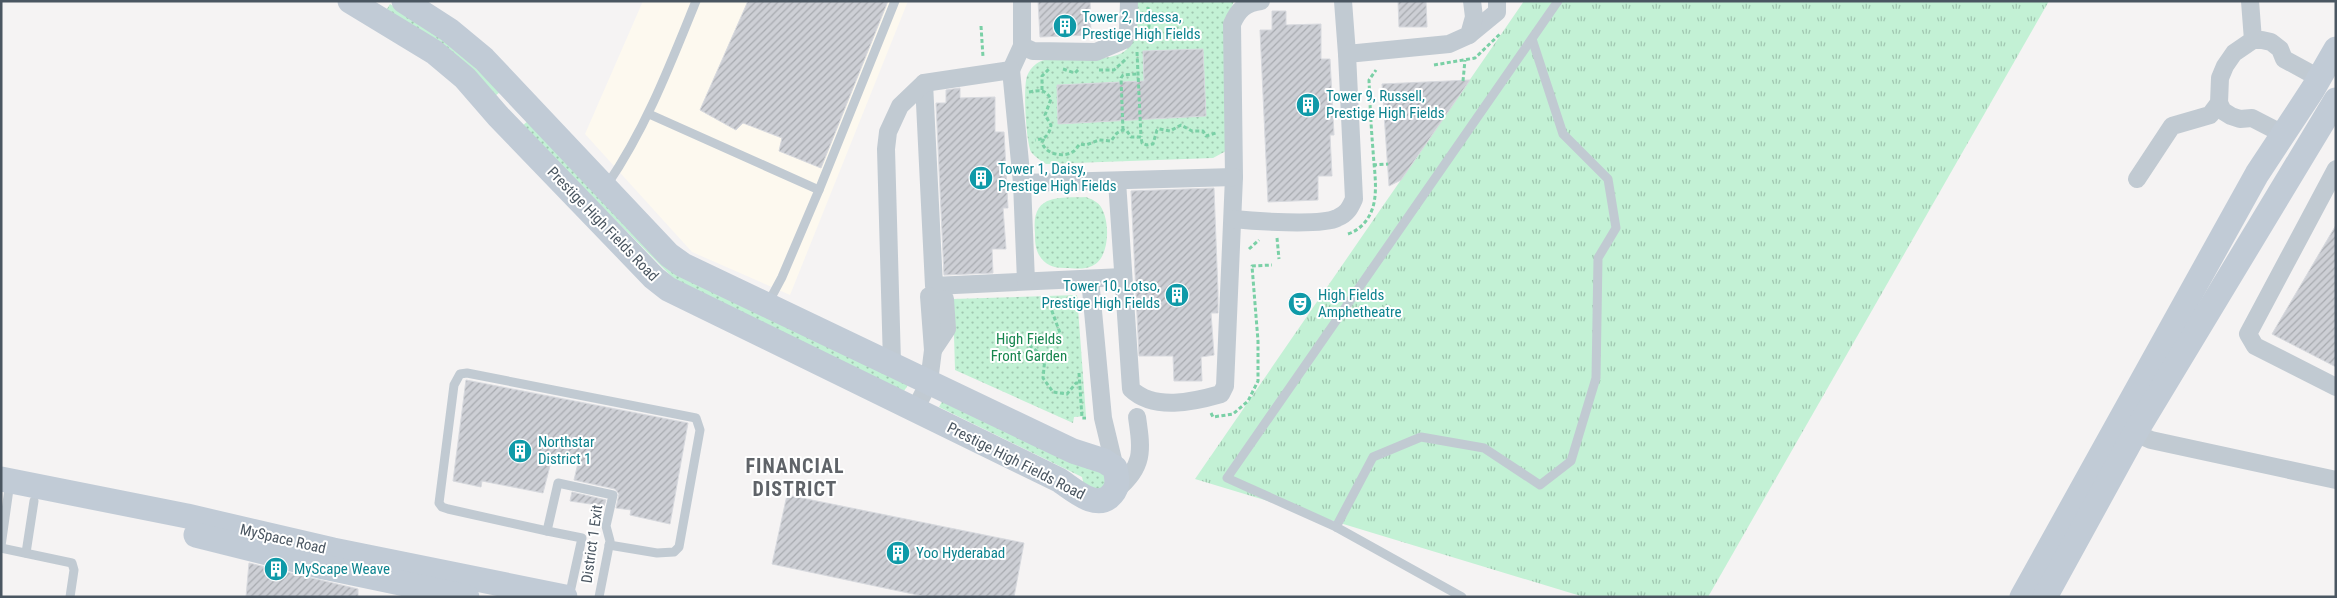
<svg xmlns="http://www.w3.org/2000/svg" width="2337" height="598" viewBox="0 0 2337 598" font-family="'Roboto Condensed',sans-serif">
	<style>
		.commercial { fill: #fdf9ef }
		.grass { fill: url(#grass-tufts) }
		.garden { fill: url(#garden-dots) }
		.building { fill: url(#building-hatch); stroke: #d7d9de }
		.lines { fill: none; stroke-linecap: round; stroke-linejoin: round }
		.path { stroke: #7ad0a6; stroke-width: 3; stroke-dasharray: 4 2.5; stroke-linecap: butt }
		.lane { stroke: #c1cad2; stroke-width: 9 }
		.street { stroke: #c1cad2; stroke-width: 18 }
		.secondary { stroke: #c1cbd6; stroke-width: 25 }
		.labels { text-anchor: middle; stroke-width: 4; stroke-linejoin: round; paint-order: stroke }
		.culture-label { font-size: 15px; fill: #0d838f; stroke: #fff; text-anchor: start }
		.street-label { font-size: 15px; fill: #4a5661; stroke: #fff }
		.park-label { font-size: 15px; fill: #17864f; stroke: #fff }
		.district-label { font-size: 20px; font-weight: bold; letter-spacing: 1px; fill: #5f6368; stroke: #fff }
	</style>
	<defs>
		<pattern id="grass-tufts" width="24" height="20" patternUnits="userSpaceOnUse" patternTransform="scale(1.25)"><rect width="24" height="20" fill="#c3f1d5"/><path d="M3 7l-1-3M5 7V3M7 7l1-3M15 17l-1-3M17 17v-4M19 17l1-3" fill="none" stroke="#a0c6b0"/></pattern>
		<pattern id="garden-dots" width="8" height="8" patternUnits="userSpaceOnUse" patternTransform="scale(1.25)"><rect width="8" height="8" fill="#c3f1d5"/><path d="M2 2h.1M6 6h.1" fill="none" stroke="#a0c6b0" stroke-width="1.8" stroke-linecap="round"/></pattern>
		<pattern id="building-hatch" width="6" height="6" patternUnits="userSpaceOnUse" patternTransform="scale(1.25)"><rect width="6" height="6" fill="#cdcfd5"/><path d="M-1 1l2-2M0 6l6-6M5 7l2-2" fill="none" stroke="#a8abb0"/></pattern>
	</defs>
	<rect width="100%" height="100%" fill="#f5f3f3"/>
	<path class="commercial" d="M643 1H908L790 295 692 252 585 134Z"/>
	<path class="grass" d="M1524 1H2049L1708 597H1584L1195 479Z"/>
	<g class="garden">
		<path d="M1137 1H1234L1229 14 1226 151 1213 158 1046 164C1041 161 1035 157 1031 152 1026 141 1023 87 1027 76 1029 71 1032 67 1036 64 1044 58 1053 59 1062 59 1115 57 1140 66 1137 1Z"/>
		<path d="M390 4 449 42 500 92 495 96 387 9Z"/>
		<path d="M528 121 678 274 908 385 904 391 675 280 522 126Z"/>
		<path d="M1086 197C1094 200 1100 203 1103 211 1110 226 1109 259 1092 266 1084 270 1073 268 1065 268 1053 268 1045 265 1039 255 1035 248 1035 240 1035 233 1031 194 1057 198 1086 197Z"/>
		<path d="M1077 295 1086 416 1074 417 1073 423 955 370 953 299Z"/>
		<path d="M944 398 1105 472 1106 482 1104 489 1091 491 1084 485 1082 477 939 407Z"/>
	</g>
	<g class="building">
		<path d="M748 1H888L821 168 779 151 782 138 743 123 736 130 700 110Z"/>
		<path d="M1038 1H1090L1091 35 1040 37Z"/>
		<path d="M1398 1H1426L1427 27H1399Z"/>
		<path d="M1272 11H1286V25L1321 24V59H1330L1334 135H1330L1332 176H1318V200L1268 202 1260 30H1272Z"/>
		<path d="M1203 49 1206 116 1058 124 1057 85 1144 81 1143 51Z"/>
		<path d="M1470 80 1401 180 1389 186 1382 84Z"/>
		<path d="M960 88V98L995 97V132H1004L1008 208H1003L1006 249H992L993 273 944 275 936 103H946V90Z"/>
		<path d="M1214 188 1218 292V313H1211L1214 355 1201 357 1202 381H1174L1173 356H1139L1131 191Z"/>
		<path d="M2336 225V367L2272 334Z"/>
		<path d="M466 380 688 423 670 524 630 515 631 510 616 508 619 494 615 489 574 480 578 463 552 458 543 493 482 481 481 487 453 481Z"/>
		<path d="M572 492 606 500 604 506 570 501Z"/>
		<path d="M787 495 1024 543 1014 597H927L772 564Z"/>
		<path d="M249 563 358 589V597H246Z"/>
	</g>
	<g class="lines">
		<g class="path">
			<path d="M981 26 983 57"/>
			<path d="M1147 35 1149 26 1148 7"/>
			<path d="M1137 52 1141 137"/>
			<path d="M1434 65 1475 58 1500 34"/>
			<path d="M1063 69 1075 73 1079 69"/>
			<path d="M1099 70H1114L1127 58"/>
			<path d="M1463 81 1465 60"/>
			<path d="M1042 90V76L1049 69"/>
			<path d="M1029 92C1040 90 1045 89 1051 99L1045 115 1051 125C1049 136 1045 139 1035 140"/>
			<path d="M1123 130 1121 78 1123 75 1138 74"/>
			<path d="M1044 139 1042 142C1045 155 1065 158 1074 151 1076 149 1078 146 1080 144L1086 145 1099 140 1111 141 1117 133 1123 130 1127 131 1131 137H1141L1142 143 1147 145 1153 144 1157 130 1159 129 1170 131 1181 125 1192 131H1203L1206 136 1216 133"/>
			<path d="M1373 165 1388 164"/>
			<path d="M1348 234C1360 230 1369 220 1373 207 1378 189 1374 169 1373 150 1371 127 1370 104 1369 80L1376 70"/>
			<path d="M1277 238 1279 259"/>
			<path d="M1249 249 1259 240"/>
			<path d="M1052 299 1049 303 1060 333 1050 339 1045 335H1033L1029 342 1031 347 1045 357 1043 378 1053 392 1067 394 1076 383H1080"/>
			<path d="M1079 373 1082 418H1086"/>
			<path d="M1211 413 1213 417 1233 414 1248 401 1258 381V341L1252 266 1272 265"/>
		</g>
		<g class="lane">
			<path d="M649 114 819 190"/>
			<path d="M607 185C646 128 670 65 696 1"/>
			<path d="M767 305 782 277 819 190 895 1"/>
			<path d="M1336 527 1373 457 1421 437 1484 448 1540 485 1571 461 1596 378 1598 258 1616 228 1608 179 1563 134 1532 39"/>
			<path d="M547 531 448 509 442 507 439 503 454 385 460 374 467 373 696 418 700 430 679 547 674 552 657 553 609 545"/>
			<path d="M1 546 10 482"/>
			<path d="M1 548 72 563 74 570 70 597"/>
			<path d="M26 553 34 501"/>
			<path d="M569 597 582 538 547 531 558 483 613 495 606 526 610 541 599 597"/>
			<path d="M1462 597 1336 527 1227 478 1558 1"/>
		</g>
		<g class="street">
			<path d="M1343 1 1347 54"/>
			<path d="M1469 35 1497 12V1"/>
			<path d="M2253 40H2262L2271 42 2280 49 2284 59 2319 78"/>
			<path d="M1022 46 1033 51 1096 52 1124 40 1128 31 1129 1"/>
			<path d="M1011 70 1022 46V1"/>
			<path d="M924 83 934 286 1123 277"/>
			<path d="M2219 103 2223 111 2231 116 2240 119 2252 118 2283 134"/>
			<path d="M2336 169 2248 334 2255 346 2336 387"/>
			<path d="M2137 179 2172 126 2210 115 2219 103 2220 78 2225 66 2234 53 2253 40 2250 1"/>
			<path d="M1117 181 1131 389C1154 411 1193 402 1221 394L1225 386 1234 177 1232 24C1238 10 1245 3 1261 1"/>
			<path d="M1022 183 1026 281"/>
			<path d="M1233 219C1252 221 1322 226 1337 218 1347 214 1350 208 1354 199L1347 54 1449 44 1469 35 1474 17 1472 1"/>
			<path d="M1090 279 1103 418 1115 468"/>
			<path d="M933 350 947 329 945 299"/>
			<path d="M892 363 886 149 888 132 900 106 924 83 1011 70 1022 183 1234 177"/>
			<path d="M915 410 929 382 933 350 929 296"/>
			<path d="M2135 433 2151 440 2336 480"/>
			<path d="M1116 490C1144 467 1142 451 1137 417"/>
		</g>
		<g class="secondary">
			<path d="M350 1 434 52 465 78 498 116 654 278 668 289 1059 480C1073 489 1097 512 1112 494 1119 486 1117 478 1115 468L1104 461 1073 451 683 265 669 255 484 59 449 30 404 1"/>
			<path d="M1 479 187 516 333 550 565 597"/>
			<path d="M196 535 324 567 467 597"/>
			<path d="M2022 597 2257 174 2313 89 2336 49"/>
			<path d="M2045 597 2135 433 2336 100"/>
		</g>
	</g>
	<defs>
		<g id="building-disc" transform="scale(1.25)"><circle r="9.5" fill="#0f9aa8" stroke="#fff"/><path d="M-4-6H4V6H1V3H-1V6H-4ZM-2.5-4.3h1.7v1.8h-1.7ZM.8-4.3h1.7v1.8H.8ZM-2.5-1h1.7V.8h-1.7ZM.8-1h1.7V.8H.8Z" fill="#fff"/></g>
		<g id="theatre-disc" transform="scale(1.25)"><circle r="9.5" fill="#0f9aa8" stroke="#fff"/><path d="M-5-5.5Q0-4 5-5.5V0Q5 5 0 6Q-5 5-5 0ZM-3.3-2.5H-1v1.5H-3.3ZM1-2.5H3.3v1.5H1ZM-2.8 1Q0 5.5 2.8 1Z" fill="#fff"/></g>
	</defs>
	<g fill-rule="evenodd">
		<use href="#building-disc" x="1065" y="26"/>
		<use href="#building-disc" x="1308" y="105"/>
		<use href="#building-disc" x="981" y="178"/>
		<use href="#building-disc" x="1177" y="295"/>
		<use href="#theatre-disc" x="1300" y="304"/>
		<use href="#building-disc" x="520" y="451"/>
		<use href="#building-disc" x="898" y="553"/>
		<use href="#building-disc" x="276" y="569"/>
	</g>
	<g class="labels">
		<g class="culture-label">
			<text x="1082" y="22">Tower 2, Irdessa,<tspan x="1082" dy="17">Prestige High Fields</tspan></text>
			<text x="1326" y="101">Tower 9, Russell,<tspan x="1326" dy="17">Prestige High Fields</tspan></text>
			<text x="998" y="174">Tower 1, Daisy,<tspan x="998" dy="17">Prestige High Fields</tspan></text>
			<text x="1160" y="291" text-anchor="end">Tower 10, Lotso,<tspan x="1160" dy="17">Prestige High Fields</tspan></text>
			<text x="1318" y="300">High Fields<tspan x="1318" dy="17">Amphetheatre</tspan></text>
			<text x="538" y="447">Northstar<tspan x="538" dy="17">District 1</tspan></text>
			<text x="916" y="558">Yoo Hyderabad</text>
			<text x="294" y="574">MyScape Weave</text>
		</g>
		<g class="street-label">
			<text transform="translate(603 224) rotate(46)" y="5">Prestige High Fields Road</text>
			<text transform="translate(1016 461) rotate(27)" y="5">Prestige High Fields Road</text>
			<text transform="translate(283 539) rotate(13)" y="5">MySpace Road</text>
			<text transform="translate(592 544) rotate(-82)" y="5">District 1 Exit</text>
		</g>
		<g class="park-label">
			<text x="1029" y="344">High Fields<tspan x="1029" dy="17">Front Garden</tspan></text>
		</g>
		<g class="district-label">
			<text x="795" y="473">FINANCIAL<tspan x="795" dy="23">DISTRICT</tspan></text>
		</g>
	</g>
	<rect width="2337" height="598" fill="none" stroke="#4a5661" stroke-width="5"/>
</svg>
